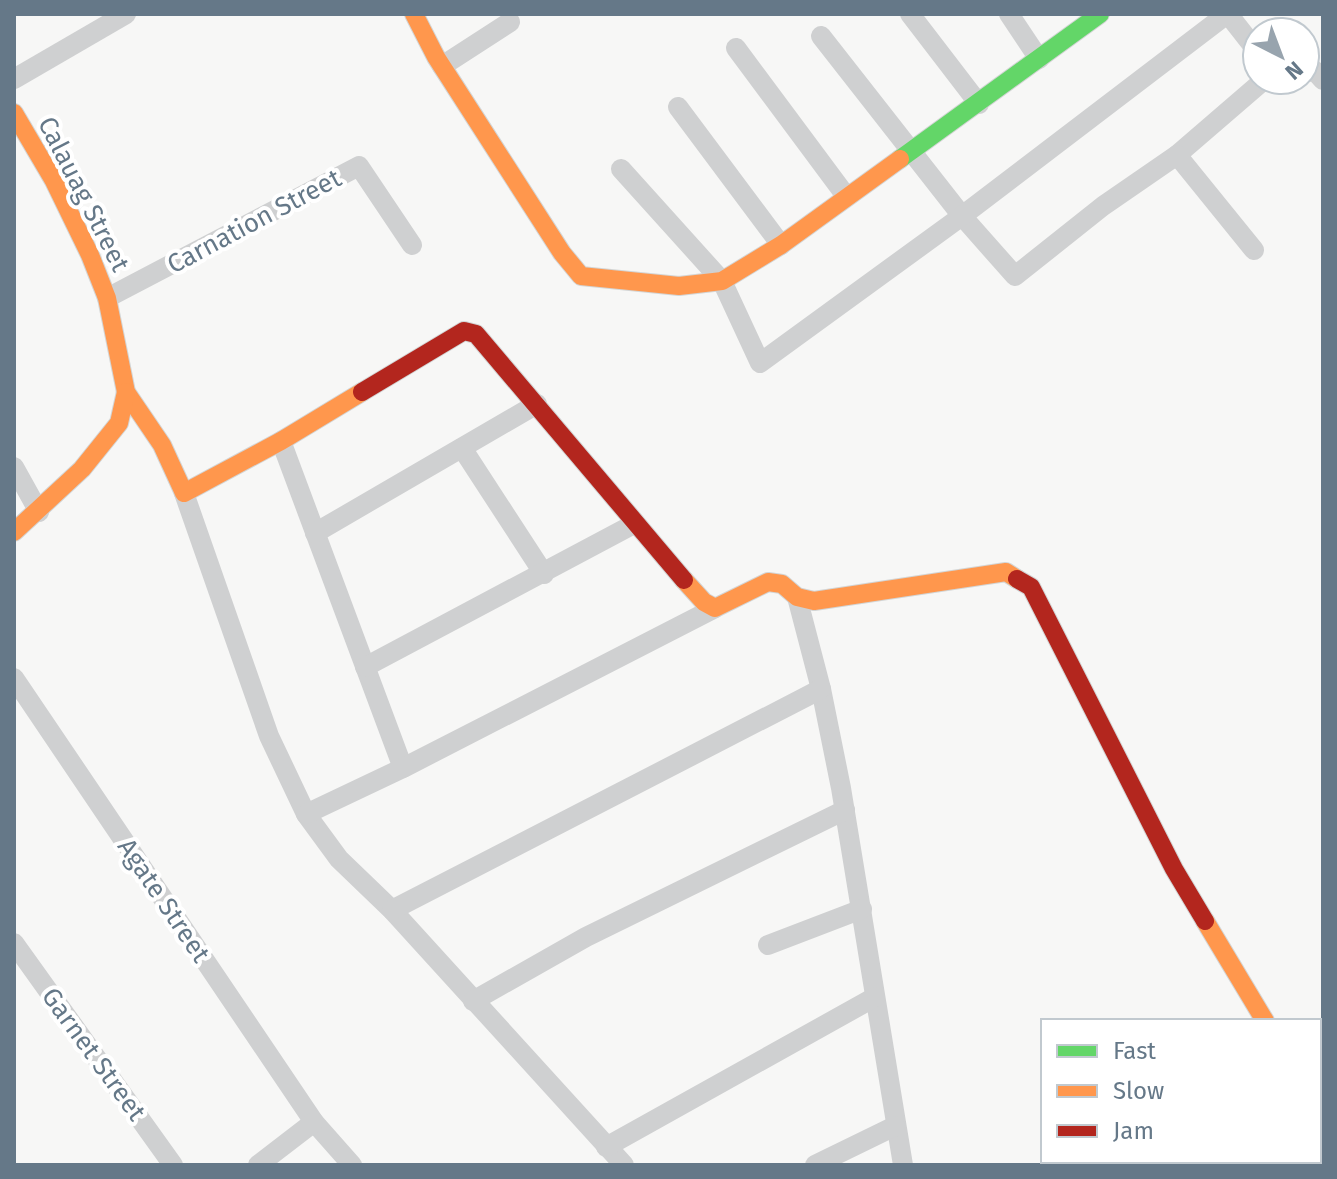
<svg xmlns="http://www.w3.org/2000/svg" width="1337" height="1179" viewBox="0 0 1337 1179" font-family="'Fira Sans',sans-serif">
	<style>
		.lines { fill: none; stroke-linecap: round; stroke-linejoin: round }
		.fast-casing { stroke: #d3d5d5; stroke-width: 20 }
		.slow-casing { stroke: #d3d5d5; stroke-width: 20 }
		.jam-casing { stroke: #d3d5d5; stroke-width: 20 }
		.street { stroke: #cfd0d1; stroke-width: 20 }
		.fast { stroke: #63d668; stroke-width: 18 }
		.slow { stroke: #ff974d; stroke-width: 18 }
		.jam { stroke: #b3261e; stroke-width: 18 }
		.labels { text-anchor: middle; stroke-width: 8; stroke-linejoin: round; paint-order: stroke }
		.street-label { font-size: 26px; fill: #657888; stroke: #fff }
	</style>
	<rect width="100%" height="100%" fill="#f7f7f6"/>
	<g class="lines">
		<g class="fast-casing">
			<path id="fast" d="M900 159 1100 14"/>
		</g>
		<g class="slow-casing">
			<g id="slow">
				<path d="M414 14 436 57 562 253 581 276 679 286 722 281 781 245 900 159"/>
				<path d="M14 113 54 181 90 255 107 298 126 392 162 445 184 493 281 441 362 392"/>
				<path d="M14 532 82 469 119 423 126 392"/>
				<path d="M684 580 704 602 715 608 768 582 782 584 797 597 814 601 1006 572 1017 579"/>
				<path d="M1205 921 1265 1021"/>
				<path d="M1319 1112 1323 1119"/>
			</g>
		</g>
		<g class="jam-casing">
			<g id="jam">
				<path d="M362 392 464 331 476 334 684 580"/>
				<path d="M1017 579 1031 587 1174 869 1205 921"/>
			</g>
		</g>
		<g class="street">
			<path d="M910 14 979 104"/>
			<path d="M1009 14 1039 59"/>
			<path d="M1228 14 1257 51"/>
			<path d="M821 36 962 216 1015 276 1103 206 1177 155 1264 80"/>
			<path d="M736 48 846 196"/>
			<path d="M442 66 510 22"/>
			<path d="M1305 72 1315 71 1323 80"/>
			<path d="M14 79 126 14"/>
			<path d="M678 107 781 245"/>
			<path d="M1177 155 1254 250"/>
			<path d="M621 169 722 281 760 363 962 216 1227 14"/>
			<path d="M107 298 359 166 412 245"/>
			<path d="M281 441 403 768"/>
			<path d="M462 448 544 574"/>
			<path d="M14 467 39 512"/>
			<path d="M184 493 269 736 306 814 339 859 392 910 624 1165"/>
			<path d="M315 533 537 404"/>
			<path d="M797 597 821 689 841 788 903 1165"/>
			<path d="M365 667 634 524"/>
			<path d="M14 678 314 1122 352 1165"/>
			<path d="M306 814 403 768 715 608"/>
			<path d="M392 910 821 689"/>
			<path d="M14 943 173 1165"/>
			<path d="M768 945 862 909"/>
			<path d="M473 1001 586 937 845 810"/>
			<path d="M606 1147 875 997"/>
			<path d="M258 1165 314 1122"/>
			<path d="M815 1165 895 1126"/>
		</g>
		<use href="#fast" class="fast"/>
		<use href="#slow" class="slow"/>
		<use href="#jam" class="jam"/>
	</g>
	<g class="labels">
		<g class="street-label">
			<text transform="translate(84 194) rotate(63)" y="9">Calauag Street</text>
			<text transform="translate(254 221) rotate(-28)" y="9">Carnation Street</text>
			<text transform="translate(164 900) rotate(56)" y="9">Agate Street</text>
			<text transform="translate(94 1054) rotate(54)" y="9">Garnet Street</text>
		</g>
	</g>
	<rect width="1337" height="1179" fill="none" stroke="#657888" stroke-width="32"/>
	<rect x="1041" y="1019" width="280" height="144" fill="#ffffff" stroke="#c1c9cf" stroke-width="2"/>
	<rect x="1057" y="1045" width="40" height="12" fill="#63d668" stroke="#c1c9cf" stroke-width="2"/>
	<text x="1113" y="1059" font-size="24" fill="#657888">Fast</text>
	<rect x="1057" y="1085" width="40" height="12" fill="#ff974d" stroke="#c1c9cf" stroke-width="2"/>
	<text x="1113" y="1099" font-size="24" fill="#657888">Slow</text>
	<rect x="1057" y="1125" width="40" height="12" fill="#b3261e" stroke="#c1c9cf" stroke-width="2"/>
	<text x="1113" y="1139" font-size="24" fill="#657888">Jam</text>
	<g transform="translate(1281 56) rotate(138)"><circle r="38" fill="#ffffff" stroke="#c1c9cf" stroke-width="2"/>
	<path d="M0-6L14 30L0 20L-14 30Z" fill="#98a4ae"/>
	<text y="-12" font-size="22" font-weight="bold" text-anchor="middle" fill="#657888">N</text>
	</g>
</svg>
